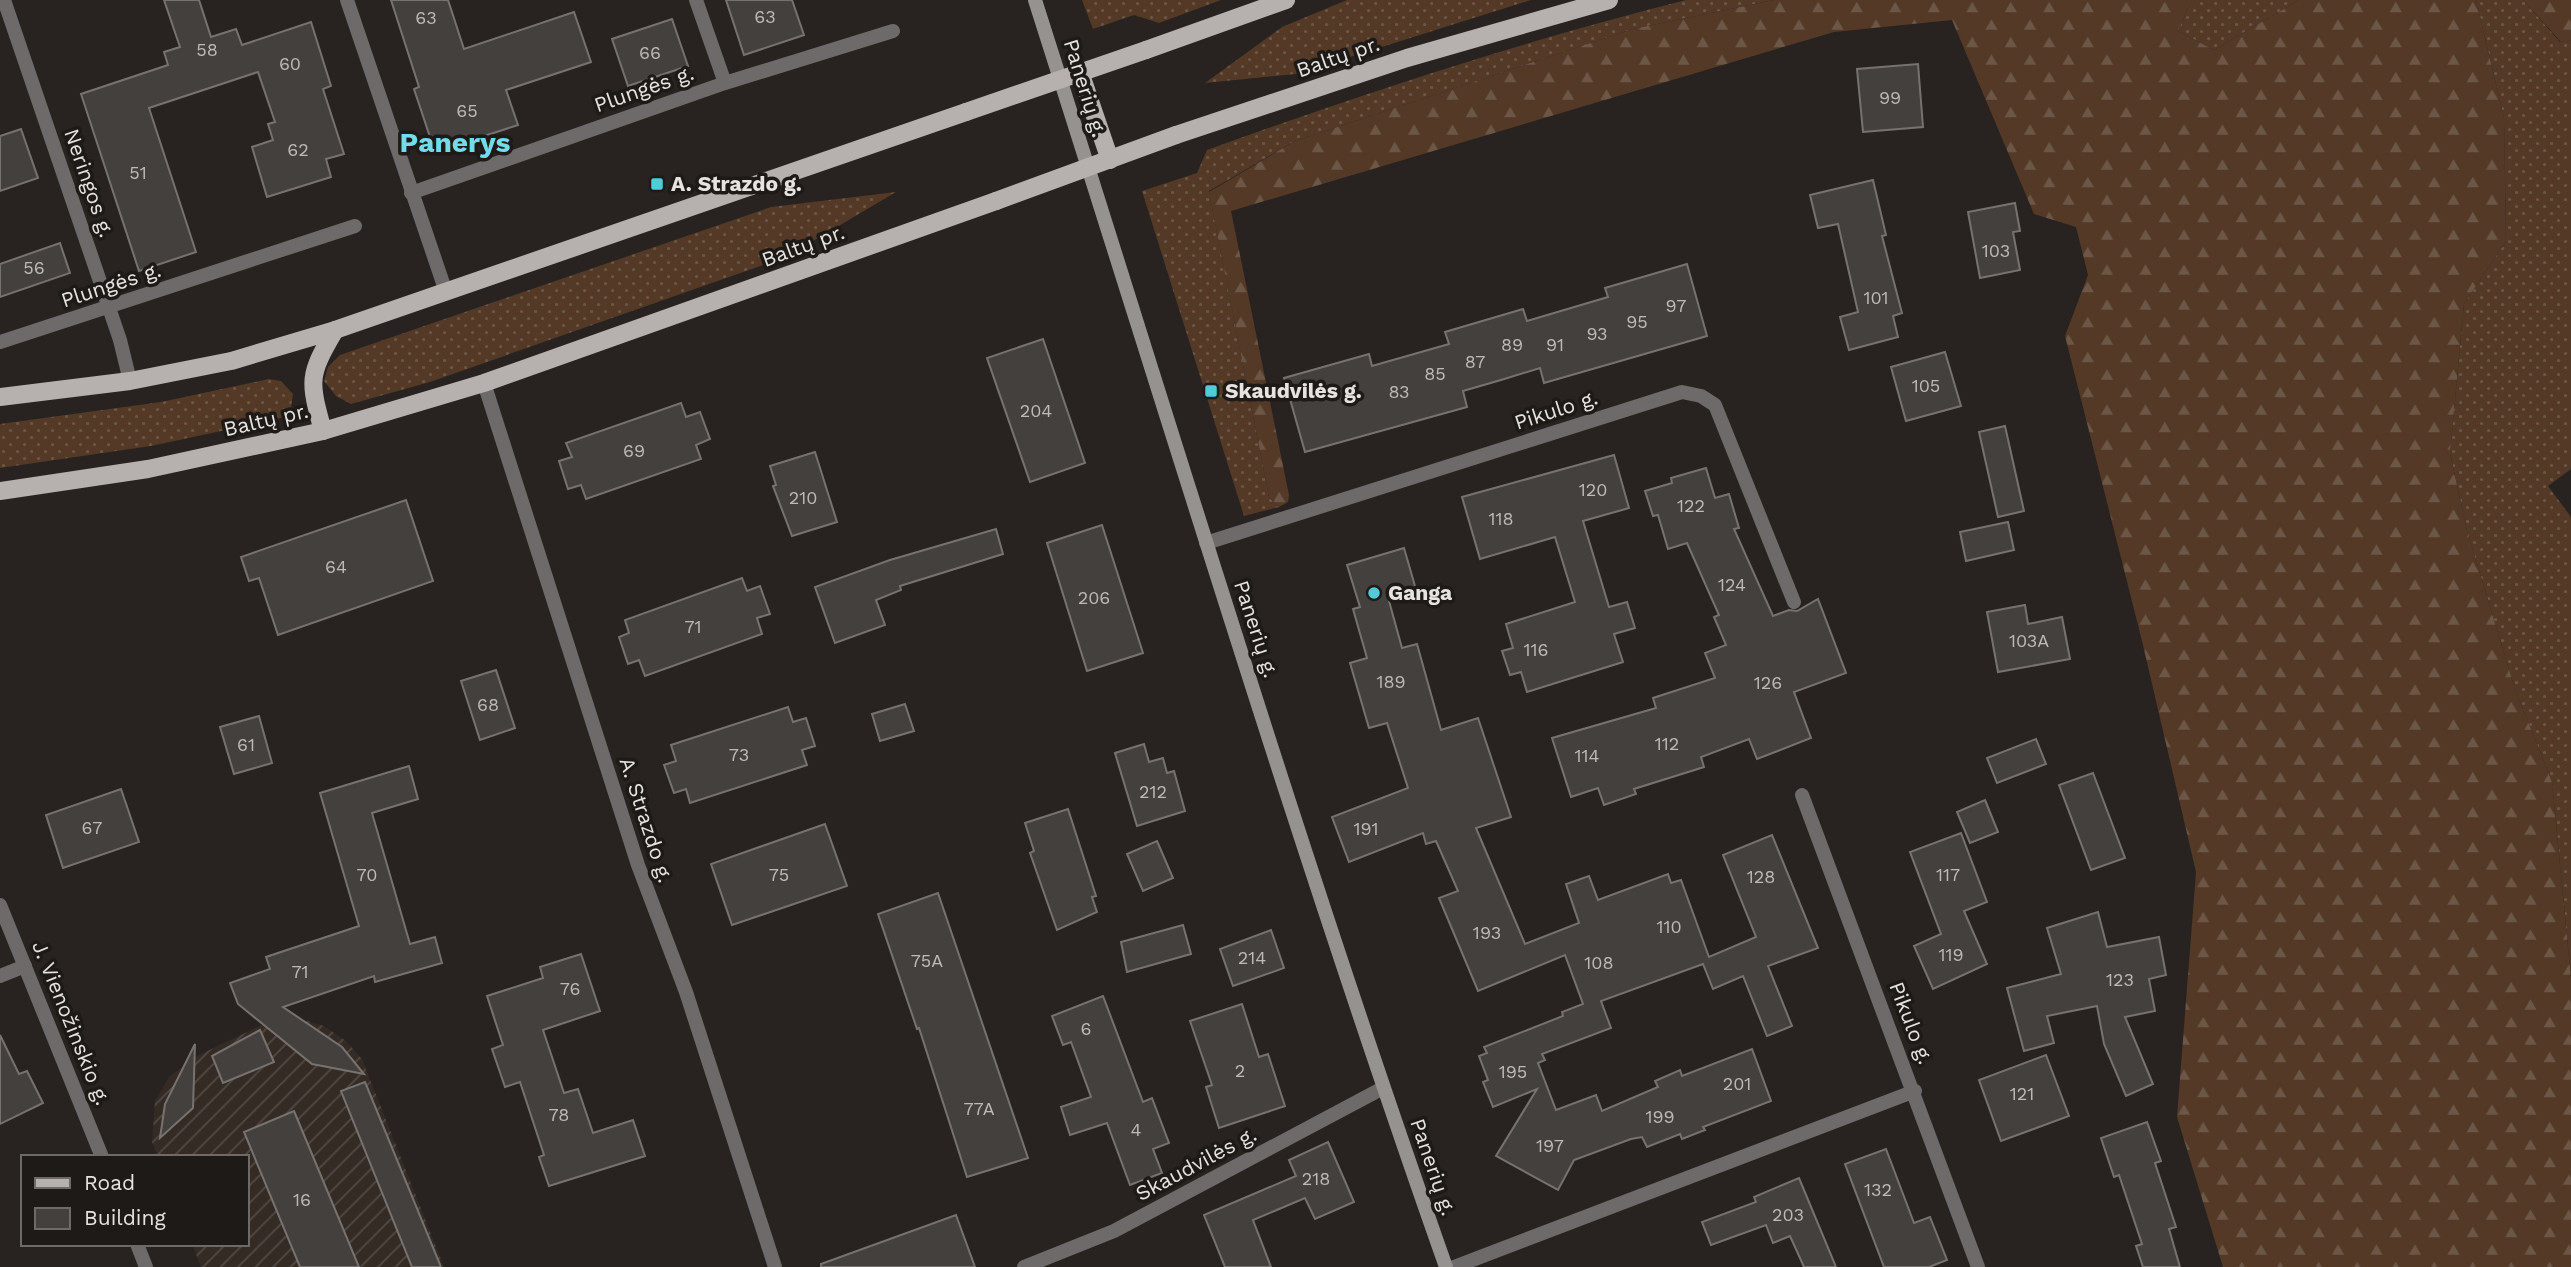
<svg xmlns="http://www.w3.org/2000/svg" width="2571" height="1267" viewBox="0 0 2571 1267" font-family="'Work Sans',sans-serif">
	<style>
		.industrial { fill: url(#industrial-furrows) }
		.grass { fill: url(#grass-dots) }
		.forest { fill: url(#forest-firs) }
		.building { fill: #44403d; stroke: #77726f; stroke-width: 2 }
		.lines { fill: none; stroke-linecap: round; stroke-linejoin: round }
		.minor { stroke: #6d6a69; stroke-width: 14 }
		.tertiary { stroke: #6d6a69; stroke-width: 14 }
		.secondary { stroke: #969290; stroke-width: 14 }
		.primary { stroke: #b6b1ae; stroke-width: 18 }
		.primary-bridge { stroke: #b6b1ae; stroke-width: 18 }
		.poi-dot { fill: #52cbd9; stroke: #1e1a17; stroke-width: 2.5 }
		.labels { text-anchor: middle; stroke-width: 7; stroke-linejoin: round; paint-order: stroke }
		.number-label { font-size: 18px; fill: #bebab8 }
		.street-label { font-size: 21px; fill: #e6e3e1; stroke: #1e1a17 }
		.poi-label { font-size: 21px; font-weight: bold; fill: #e6e3e1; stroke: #1e1a17; text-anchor: start }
		.district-label { font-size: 28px; font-weight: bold; fill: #72dcea; stroke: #1e1a17 }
	</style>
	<defs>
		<pattern id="industrial-furrows" width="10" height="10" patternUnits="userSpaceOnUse" patternTransform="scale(1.75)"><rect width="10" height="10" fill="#342b24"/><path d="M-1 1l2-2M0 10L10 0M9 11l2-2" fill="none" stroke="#514a44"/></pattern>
		<pattern id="grass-dots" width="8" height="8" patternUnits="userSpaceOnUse" patternTransform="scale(1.75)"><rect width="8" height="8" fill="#533926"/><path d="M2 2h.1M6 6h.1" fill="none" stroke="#6c5645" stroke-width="1.8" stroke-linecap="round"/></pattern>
		<pattern id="forest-firs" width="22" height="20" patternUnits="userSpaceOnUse" patternTransform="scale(1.75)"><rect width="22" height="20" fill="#533926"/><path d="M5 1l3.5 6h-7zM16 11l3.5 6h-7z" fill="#6c5645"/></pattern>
	</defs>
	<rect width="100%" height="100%" fill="#282320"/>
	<path class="industrial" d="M297 1018 324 1026 346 1041 362 1059 444 1267H201L192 1244H247V1157H158L152 1142 155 1101 169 1077 197 1056 264 1024Z"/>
	<g class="grass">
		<path d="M1082 0H1221L1159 23 1134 15 1093 29Z"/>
		<path d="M1347 0H1531L1296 74 1205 83 1282 27Z"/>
		<path d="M1686 0H1774L1633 29 1295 141 1209 191 1269 497 1279 507 1244 516 1142 191 1197 173 1207 150C1365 93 1523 41 1686 0Z"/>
		<path d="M2196 0H2299L2214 50 2178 31 2188 8Z"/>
		<path d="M2476 0H2523L2560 42 2571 40V469L2548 486 2571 517V978L2552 782 2515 689 2467 531 2450 453 2464 304 2506 241 2504 118Z"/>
		<path d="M896 192 786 257 430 382 351 404 336 396 324 381 328 367 340 355 771 207Z"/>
		<path d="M269 379 281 381 293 394 291 408 281 418 151 446 0 468V424L161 402Z"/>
	</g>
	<g class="forest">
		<path d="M1774 0H2196L2188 8 2178 31 2214 50 2299 0H2476L2504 118 2506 241 2464 304 2450 453 2467 531 2515 689 2552 782 2571 978V1267H2223L2177 1117 2196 872 2142 641 2065 336 2088 275 2076 227 2034 214 1952 20 1834 32 1231 211 1289 495 1288 502 1279 507 1269 497 1209 192 1295 141 1633 29Z"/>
		<path d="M2523 0H2571V40L2561 42Z"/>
	</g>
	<g class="building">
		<path d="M164 0H199L211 37 236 29 242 45 311 22 331 86 323 89 344 154 326 159 331 177 267 197 252 147 273 140 268 124 275 122 258 72 149 108 196 252 139 271 81 94 168 65 164 52 180 47Z"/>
		<path d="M391 0H448L464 49 574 12 591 62 506 90 518 125 435 152 414 89 419 87Z"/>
		<path d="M726 0H792L804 35 744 55Z"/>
		<path d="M672 19 688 66 628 86 612 39Z"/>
		<path d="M1918 64 1923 127 1863 132 1857 69Z"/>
		<path d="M21 129 38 178 0 191V136Z"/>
		<path d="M1873 180 1886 235 1882 236 1902 313 1893 316 1898 337 1849 350 1840 317 1858 312 1838 224 1818 228 1810 195Z"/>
		<path d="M2015 203 2020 231 2013 232 2020 270 1980 278 1968 212Z"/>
		<path d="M60 243 70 273 0 297V264Z"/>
		<path d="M1687 264 1707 336 1544 383 1540 368 1501 380 1463 391 1467 407 1305 452 1284 378 1369 354 1372 366 1449 344 1445 332 1523 309 1527 321 1608 297 1605 288Z"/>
		<path d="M1043 339 1085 463 1030 482 987 358Z"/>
		<path d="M1945 352 1961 406 1906 421 1891 367Z"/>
		<path d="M681 403 686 417 700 412 710 439 696 445 701 459 586 499 581 485 568 489 559 461 572 457 566 443Z"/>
		<path d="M2005 426 2024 511 1998 517 1979 432Z"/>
		<path d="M815 452 837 522 792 536 773 486 776 485 770 466Z"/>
		<path d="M1614 455 1629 508 1583 521 1609 607 1627 602 1635 628 1614 634 1623 662 1527 692 1521 672 1510 675 1502 651 1513 648 1506 624 1575 602 1555 537 1480 559 1462 497Z"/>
		<path d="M1706 468 1715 498 1729 494 1739 528 1734 529 1773 616 1789 610 1797 611 1818 599 1846 673 1794 692 1811 738 1757 759 1749 739 1701 757 1704 767 1634 789 1636 794 1604 805 1598 788 1571 797 1552 738 1656 708 1653 698 1715 678 1705 653 1726 645 1714 617 1719 615 1687 543 1668 549 1658 515 1653 516 1645 491 1672 483 1671 478Z"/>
		<path d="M406 500 433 581 278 635 259 578 249 581 241 557Z"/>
		<path d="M2008 522 2014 550 1966 561 1960 532Z"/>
		<path d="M1102 525 1143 653 1087 671 1047 543Z"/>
		<path d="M996 529 1003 554 900 586 901 590 876 600 885 625 835 643 815 587 890 560Z"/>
		<path d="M1404 548 1417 593 1389 601 1402 648 1417 644 1441 730 1478 718 1511 817 1476 828 1525 944 1579 923 1566 884 1589 876 1598 900 1668 874 1671 883 1681 880 1709 957 1756 937 1723 855 1772 835 1818 948 1768 966 1792 1026 1767 1036 1743 976 1713 989 1703 964 1601 1001 1611 1028 1542 1054 1545 1060 1538 1063 1556 1110 1596 1095 1602 1111 1658 1087 1655 1081 1680 1070 1682 1076 1752 1049 1771 1101 1703 1127 1705 1130 1682 1139 1680 1134 1647 1147 1642 1137 1631 1139 1574 1160 1558 1190 1496 1156 1537 1089 1493 1107 1483 1082 1488 1080 1479 1056 1487 1053 1484 1047 1563 1016 1562 1012 1583 1004 1565 955 1478 991 1439 898 1458 891 1436 841 1426 844 1423 833 1349 862 1332 817 1408 788 1387 723 1369 728 1350 663 1367 658 1353 609 1360 607 1347 565Z"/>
		<path d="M742 578 747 591 760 586 770 614 757 618 762 634 645 676 639 660 628 664 619 637 629 633 625 620Z"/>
		<path d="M2025 605 2028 624 2062 617 2070 659 1998 672 1987 612Z"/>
		<path d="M496 670 515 728 480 740 461 681Z"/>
		<path d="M905 704 914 731 880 741 872 714Z"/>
		<path d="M788 707 793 722 806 718 815 746 802 750 807 765 690 803 686 789 674 793 664 765 676 761 671 745Z"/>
		<path d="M259 716 272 763 234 774 220 727Z"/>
		<path d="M2036 739 2046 764 1997 783 1987 758Z"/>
		<path d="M1144 744 1149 762 1163 758 1167 773 1174 771 1185 811 1137 826 1115 753Z"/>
		<path d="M409 766 418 799 372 813 410 944 435 937 442 963 375 982 374 976 283 1007 342 1047 364 1074 312 1064 238 1004 230 983 270 969 266 957 359 926 320 793Z"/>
		<path d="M2093 773 2125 858 2091 870 2059 785Z"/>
		<path d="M121 789 139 842 63 868 46 815Z"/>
		<path d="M1985 800 1998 832 1970 843 1957 812Z"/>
		<path d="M1068 809 1096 896 1092 897 1097 912 1057 930 1030 853 1034 851 1025 823Z"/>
		<path d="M825 824 847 886 732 925 711 864Z"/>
		<path d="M1961 833 1987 902 1964 911 1987 964 1933 989 1914 946 1941 934 1910 852Z"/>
		<path d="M1157 841 1173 878 1143 891 1127 854Z"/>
		<path d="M938 893 1028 1158 967 1177 919 1028 917 1029 878 914Z"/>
		<path d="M2098 912 2107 947 2159 937 2166 975 2149 979 2155 1011 2125 1017 2153 1084 2126 1096 2104 1044 2097 1006 2047 1016 2054 1043 2024 1051 2007 988 2061 974 2047 928Z"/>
		<path d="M1183 925 1191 954 1127 972 1121 942Z"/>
		<path d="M1271 930 1284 968 1233 986 1220 949Z"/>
		<path d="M581 954 600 1011 543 1030 564 1093 578 1089 593 1133 633 1120 645 1156 549 1186 539 1157 544 1155 520 1082 505 1087 492 1049 503 1045 487 996 543 978 540 967Z"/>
		<path d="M1103 996 1143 1102 1152 1098 1169 1143 1153 1149 1162 1173 1130 1185 1107 1123 1070 1135 1061 1107 1091 1097 1071 1042 1063 1045 1052 1016Z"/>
		<path d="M1242 1004 1259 1057 1268 1054 1285 1106 1219 1128 1206 1087 1212 1085 1190 1021Z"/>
		<path d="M260 1030 274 1062 223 1083 212 1056Z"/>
		<path d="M0 1035 19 1074 27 1071 43 1103 0 1124Z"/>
		<path d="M195 1044 193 1108 160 1138 165 1104Z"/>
		<path d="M2046 1055 2069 1116 2001 1141 1979 1080Z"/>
		<path d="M365 1082 441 1267H412L341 1091Z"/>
		<path d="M294 1111 359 1267H300L244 1132Z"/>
		<path d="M2147 1122 2161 1161 2155 1163 2176 1227 2169 1229 2180 1267H2143L2136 1246 2142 1244 2119 1175 2114 1177 2101 1138Z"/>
		<path d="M1328 1142 1354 1202 1315 1219 1305 1198 1253 1220 1271 1267H1225L1204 1215 1296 1176 1289 1160Z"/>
		<path d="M1886 1149 1914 1223 1930 1217 1947 1260 1929 1267H1884L1845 1164Z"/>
		<path d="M1799 1178 1836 1267H1804L1790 1236 1773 1243 1766 1225 1711 1245 1702 1222 1756 1202 1754 1197Z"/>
		<path d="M956 1215 975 1267H821V1264Z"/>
	</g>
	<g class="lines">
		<g class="minor">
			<path d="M4 0 120 340 130 381"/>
			<path d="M347 0 446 292"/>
			<path d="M696 0 725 83"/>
			<path d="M411 193 725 83 893 31"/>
			<path d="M0 342 355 226"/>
			<path d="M1206 543 1682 392 1701 396 1715 405 1794 602"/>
			<path d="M1802 795 1978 1267"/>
			<path d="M0 905 102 1157"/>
			<path d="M0 976 25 966"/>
			<path d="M137 1244 146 1267"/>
			<path d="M1024 1267 1114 1231 1383 1088"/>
			<path d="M1454 1267 1915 1091"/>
		</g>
		<path class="tertiary" d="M484 383 638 865 686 992 775 1267"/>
		<path class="secondary" d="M1035 0C1170 423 1298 848 1446 1267"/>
		<g class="primary">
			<path d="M1146 50 1286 0"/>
			<path d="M1080 72 1110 160"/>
			<path d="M1176 135 1407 58 1609 0"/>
			<path d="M0 397 130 381 231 361 335 330 966 112"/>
			<path d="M323 431C309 380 308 376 335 330"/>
			<path d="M0 491 148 469 323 431 484 383 996 201"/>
		</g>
		<g class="primary-bridge">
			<path d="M966 112 1146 50"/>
			<path d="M996 201 1176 135"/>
		</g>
	</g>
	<g class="poi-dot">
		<rect x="650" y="177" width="14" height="14" rx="3.5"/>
		<rect x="1204" y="384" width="14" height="14" rx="3.5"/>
		<circle cx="1374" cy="593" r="7"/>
	</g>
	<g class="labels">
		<g class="number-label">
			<text x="765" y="23">63</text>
			<text x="426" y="24">63</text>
			<text x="207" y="56">58</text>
			<text x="650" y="59">66</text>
			<text x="290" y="70">60</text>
			<text x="1890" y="104">99</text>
			<text x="467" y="117">65</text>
			<text x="298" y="156">62</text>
			<text x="138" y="179">51</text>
			<text x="1996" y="257">103</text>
			<text x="34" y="274">56</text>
			<text x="1876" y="304">101</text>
			<text x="1676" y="312">97</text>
			<text x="1637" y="328">95</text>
			<text x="1597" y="340">93</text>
			<text x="1512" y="351">89</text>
			<text x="1555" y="351">91</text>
			<text x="1475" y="368">87</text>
			<text x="1435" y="380">85</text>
			<text x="1926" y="392">105</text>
			<text x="1399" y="398">83</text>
			<text x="1036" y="417">204</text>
			<text x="634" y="457">69</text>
			<text x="1593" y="496">120</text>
			<text x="803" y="504">210</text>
			<text x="1691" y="512">122</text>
			<text x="1501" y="525">118</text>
			<text x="336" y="573">64</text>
			<text x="1732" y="591">124</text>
			<text x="1094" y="604">206</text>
			<text x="693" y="633">71</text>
			<text x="2029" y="647">103A</text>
			<text x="1536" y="656">116</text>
			<text x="1391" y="688">189</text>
			<text x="1768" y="689">126</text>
			<text x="488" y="711">68</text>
			<text x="1667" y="750">112</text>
			<text x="246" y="751">61</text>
			<text x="739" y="761">73</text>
			<text x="1587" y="762">114</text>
			<text x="1153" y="798">212</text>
			<text x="92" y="834">67</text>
			<text x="1366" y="835">191</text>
			<text x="367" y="881">70</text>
			<text x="779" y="881">75</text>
			<text x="1948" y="881">117</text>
			<text x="1761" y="883">128</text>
			<text x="1669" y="933">110</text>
			<text x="1487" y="939">193</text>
			<text x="1951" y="961">119</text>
			<text x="1252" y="964">214</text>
			<text x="927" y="967">75A</text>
			<text x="1599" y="969">108</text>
			<text x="300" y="978">71</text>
			<text x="2120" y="986">123</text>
			<text x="570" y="995">76</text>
			<text x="1086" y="1035">6</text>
			<text x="1240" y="1077">2</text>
			<text x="1513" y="1078">195</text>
			<text x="1737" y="1090">201</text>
			<text x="2022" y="1100">121</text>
			<text x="979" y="1115">77A</text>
			<text x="559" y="1121">78</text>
			<text x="1660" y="1123">199</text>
			<text x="1136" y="1136">4</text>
			<text x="1550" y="1152">197</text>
			<text x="1316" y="1185">218</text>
			<text x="1878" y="1196">132</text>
			<text x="302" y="1206">16</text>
			<text x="1788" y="1221">203</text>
		</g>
		<g class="street-label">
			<text transform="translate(1338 57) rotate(-19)" y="7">Baltų pr.</text>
			<text transform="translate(1085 88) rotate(73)" y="7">Panerių g.</text>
			<text transform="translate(644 89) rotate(-19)" y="7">Plungės g.</text>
			<text transform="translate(89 183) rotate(71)" y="7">Neringos g.</text>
			<text transform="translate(803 246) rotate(-20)" y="7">Baltų pr.</text>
			<text transform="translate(111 285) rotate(-18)" y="7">Plungės g.</text>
			<text transform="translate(1556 410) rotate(-18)" y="7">Pikulo g.</text>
			<text transform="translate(266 420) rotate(-13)" y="7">Baltų pr.</text>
			<text transform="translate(1256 629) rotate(72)" y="7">Panerių g.</text>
			<text transform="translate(646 820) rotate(72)" y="7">A. Strazdo g.</text>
			<text transform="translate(71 1023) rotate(68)" y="7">J. Vienožinskio g.</text>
			<text transform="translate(1911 1023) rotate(69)" y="7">Pikulo g.</text>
			<text transform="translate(1196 1164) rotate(-28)" y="7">Skaudvilės g.</text>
			<text transform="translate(1433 1167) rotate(71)" y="7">Panerių g.</text>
		</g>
		<g class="poi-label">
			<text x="671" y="191">A. Strazdo g.</text>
			<text x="1225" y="398">Skaudvilės g.</text>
			<text x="1388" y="600">Ganga</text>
		</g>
		<g class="district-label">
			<text x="455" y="152">Panerys</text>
		</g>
	</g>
	<rect x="21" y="1155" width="228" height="91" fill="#1e1a17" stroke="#6e6a68" stroke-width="2"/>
	<rect x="35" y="1178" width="35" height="10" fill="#b6b1ae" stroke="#6e6a68" stroke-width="2"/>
	<text x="84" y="1190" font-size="21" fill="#e6e3e1">Road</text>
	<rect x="35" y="1208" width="35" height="21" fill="#44403d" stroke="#6e6a68" stroke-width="2"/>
	<text x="84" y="1225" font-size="21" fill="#e6e3e1">Building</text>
</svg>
